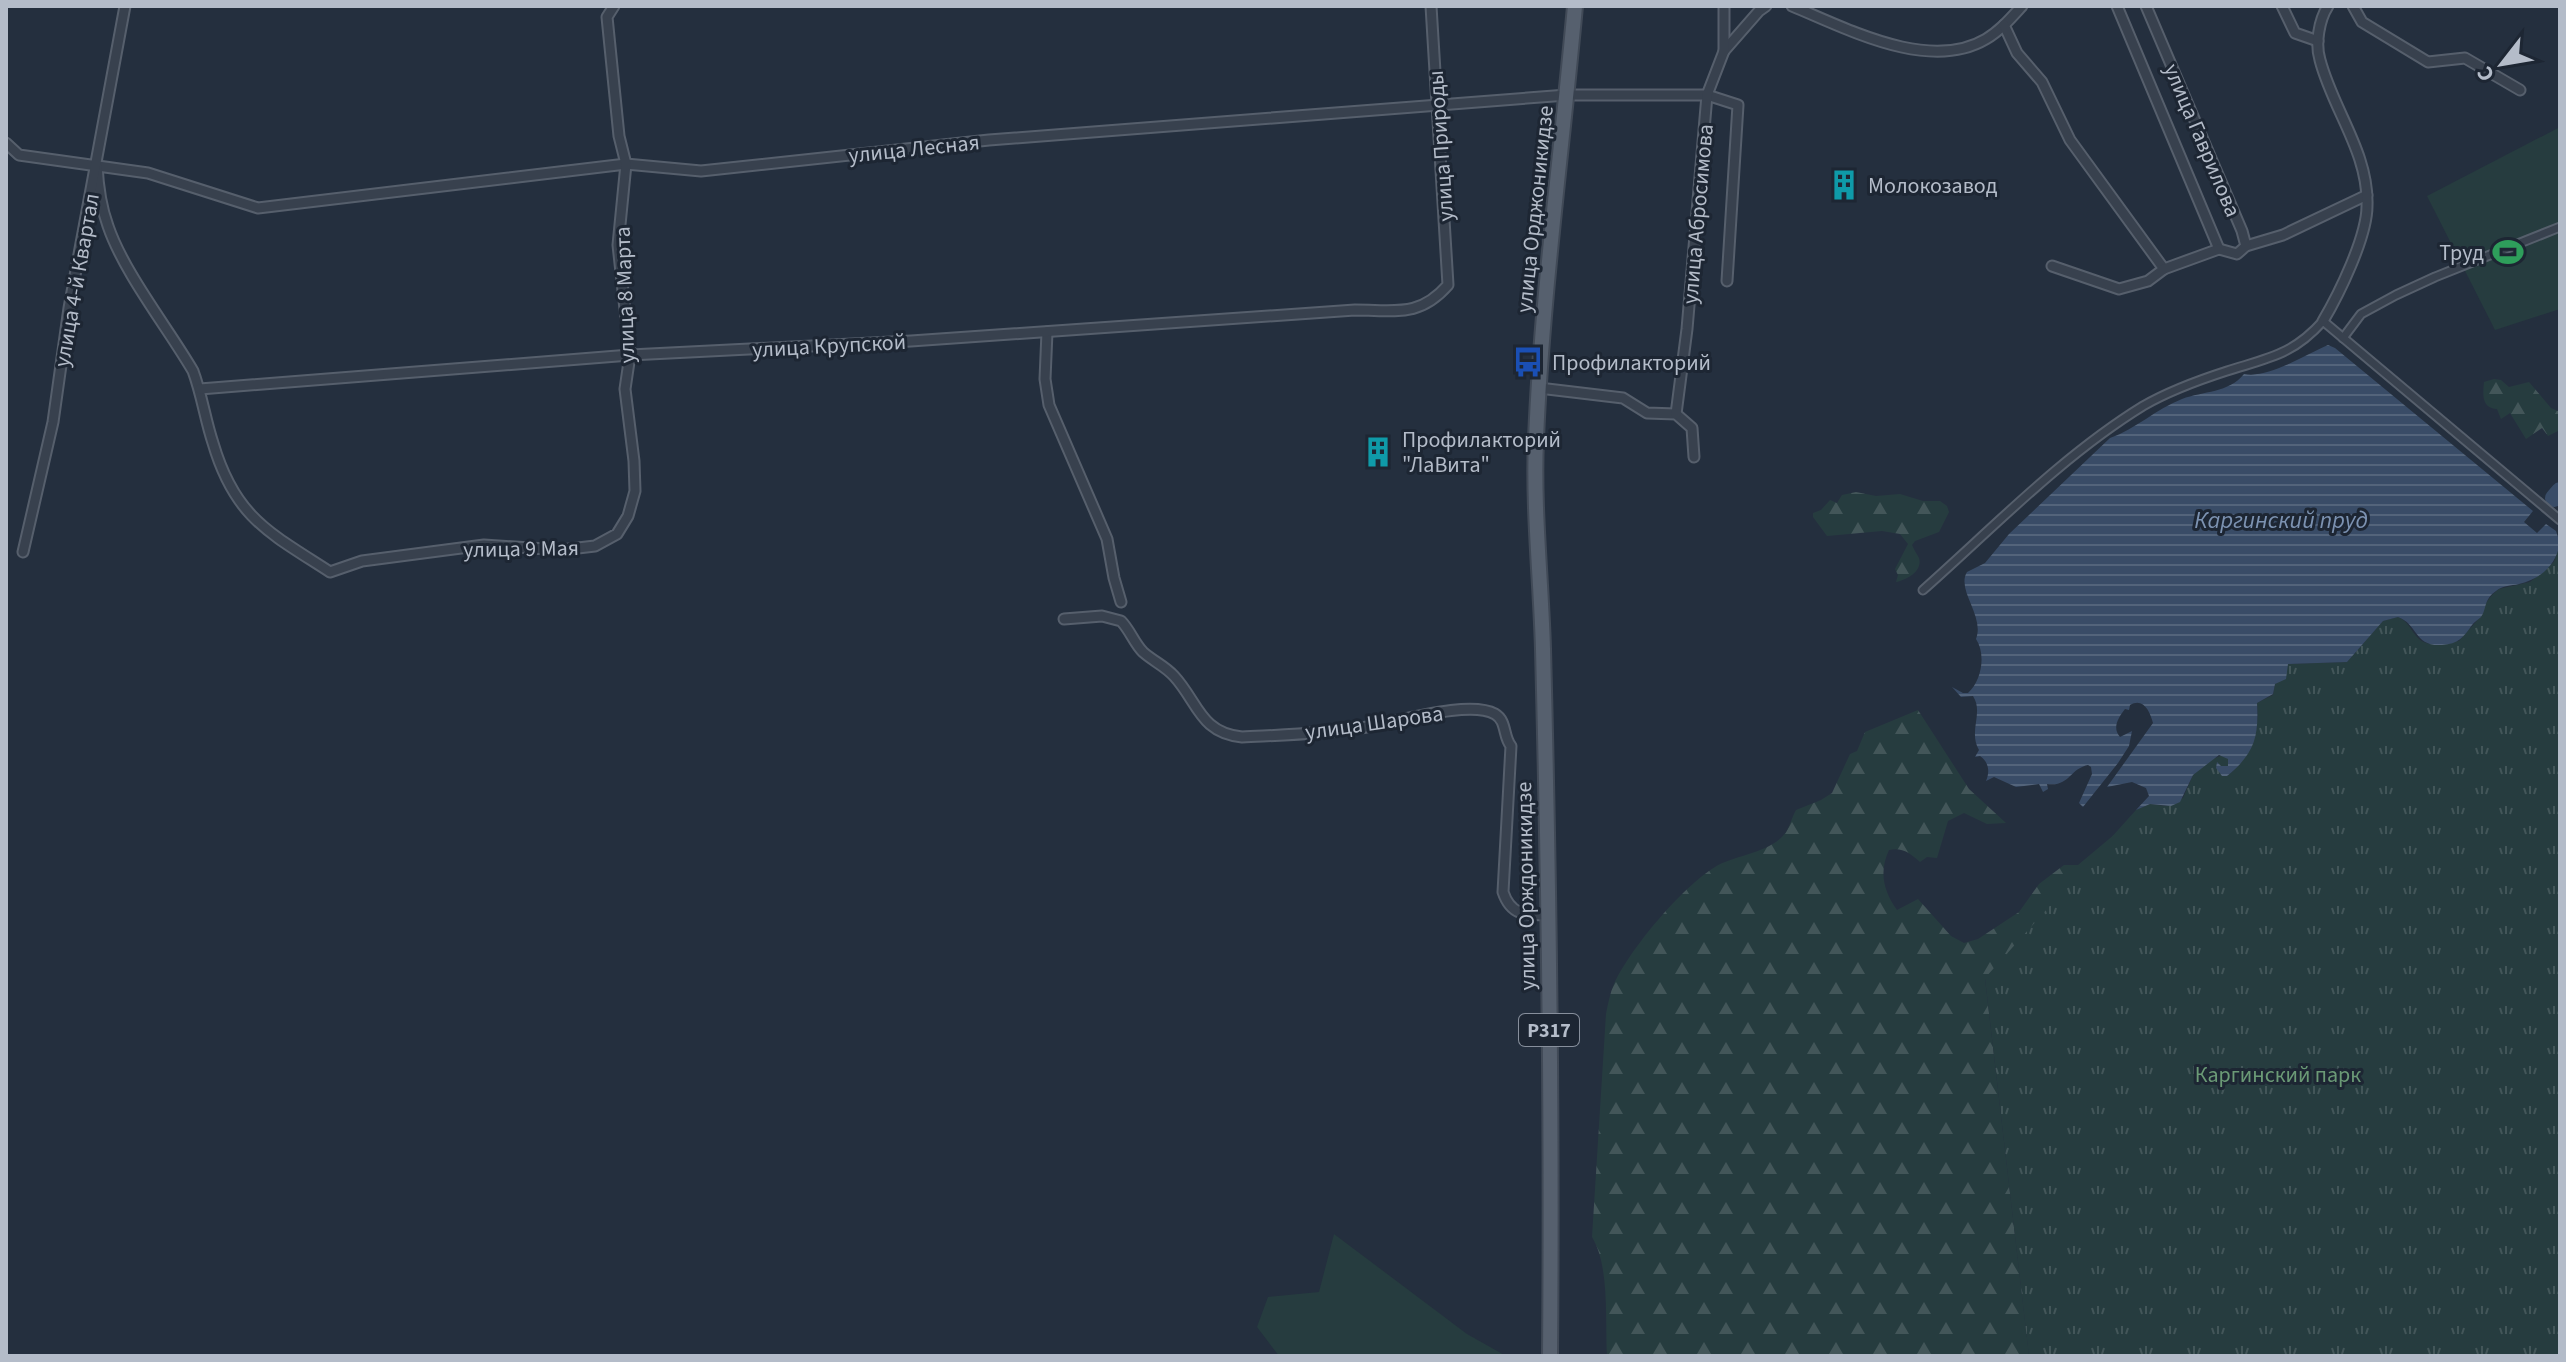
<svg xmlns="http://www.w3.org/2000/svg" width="2566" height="1362" viewBox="0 0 2566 1362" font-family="'Source Sans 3',sans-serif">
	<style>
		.grass { fill: #263c3f }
		.forest { fill: url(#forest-firs) }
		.park { fill: url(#park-tufts) }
		.water { fill: url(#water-rules) }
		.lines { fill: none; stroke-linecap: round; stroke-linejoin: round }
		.river { stroke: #394c67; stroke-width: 18 }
		.pedestrian-casing { stroke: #565f6c; stroke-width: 11 }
		.minor-casing { stroke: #565f6c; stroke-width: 13 }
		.primary-casing { stroke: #414a57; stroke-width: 18 }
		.pedestrian { stroke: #38414e; stroke-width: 7 }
		.minor { stroke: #38414e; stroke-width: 9 }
		.primary { stroke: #56606e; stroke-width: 14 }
		.labels { text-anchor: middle; stroke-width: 6; stroke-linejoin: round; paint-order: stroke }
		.shield { fill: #1d2633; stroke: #878f9c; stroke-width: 2 }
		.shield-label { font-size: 20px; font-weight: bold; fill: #b4bcc9 }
		.street-label { font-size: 22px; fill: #b4bcc9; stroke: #1d2633 }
		.poi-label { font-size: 22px; fill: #b4bcc9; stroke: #1d2633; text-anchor: start }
		.park-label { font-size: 22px; fill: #6b9a76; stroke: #1d2633 }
		.water-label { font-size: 24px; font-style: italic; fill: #7c92b1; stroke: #1d2633 }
	</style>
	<defs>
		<pattern id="forest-firs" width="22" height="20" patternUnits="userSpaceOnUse" patternTransform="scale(2)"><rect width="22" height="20" fill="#263c3f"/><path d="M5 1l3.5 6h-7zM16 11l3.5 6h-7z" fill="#435659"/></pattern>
		<pattern id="park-tufts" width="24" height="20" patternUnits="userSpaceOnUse" patternTransform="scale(2)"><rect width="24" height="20" fill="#263c3f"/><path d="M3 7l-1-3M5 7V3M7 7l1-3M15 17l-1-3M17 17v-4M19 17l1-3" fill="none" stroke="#435659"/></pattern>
		<pattern id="water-rules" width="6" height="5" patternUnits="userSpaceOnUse" patternTransform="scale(2)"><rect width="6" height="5" fill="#394c67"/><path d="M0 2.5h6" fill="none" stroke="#53647b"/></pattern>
	</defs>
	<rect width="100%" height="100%" fill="#242f3e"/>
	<g class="grass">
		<path d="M2560 127V309L2495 330 2427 196Z"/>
		<path d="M1334 1234 1467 1334 1506 1356H1279L1257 1327 1268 1297 1319 1292Z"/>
	</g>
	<g class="forest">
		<path d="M2494 379 2501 380 2509 387 2529 382 2551 408 2560 412 2558 431 2548 436 2542 428 2526 439 2510 413 2501 419 2497 409C2481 408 2483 394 2484 382Z"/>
		<path d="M1856 492 1876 496 1900 494 1923 501H1940L1947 506 1949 512 1939 532 1915 541 1912 545C1914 550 1917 554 1919 558 1923 572 1905 580 1896 582L1898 575 1895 569 1908 544 1900 534 1882 531 1827 536 1813 517V513L1821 510 1830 500 1837 503 1842 495Z"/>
		<path d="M1918 710 1969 789 2006 823 1987 824 1964 813 1948 821 1937 858 1927 857 1920 862C1910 853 1902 847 1889 850 1879 871 1883 891 1897 910L1918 899 1951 936 1964 943 1978 939 2019 912 2039 884 2064 865H2078L2121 829 1985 979 2029 1356H1607C1605 1321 1610 1266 1592 1237L1606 1014C1608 1004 1610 993 1614 984 1630 949 1682 887 1715 867 1734 855 1772 853 1786 832 1790 826 1792 817 1796 810L1821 800 1832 793 1850 754 1857 751 1865 732Z"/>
	</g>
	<path class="park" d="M2560 544V1356H2029L1985 978 2136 810 2150 804 2166 806 2183 798 2193 775 2210 760 2223 755 2228 759V766H2221L2227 776C2251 757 2260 734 2257 703L2273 695 2275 684 2281 680 2288 664 2347 662 2383 621 2398 617C2411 622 2413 639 2426 643 2435 646 2450 642 2459 641L2482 615 2483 607 2492 595 2499 589 2530 582 2554 562Z"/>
	<path class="water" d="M2328 345 2335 348 2533 511 2524 522 2537 533 2546 524 2556 531 2560 543C2556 566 2540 579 2519 584 2511 586 2503 585 2496 591 2483 600 2487 609 2481 617 2478 620 2474 622 2472 625 2464 637 2458 644 2442 645 2414 647 2418 624 2398 617L2383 621 2347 662 2288 664 2286 679 2275 684 2273 694 2257 703C2259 738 2254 754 2227 776H2222L2216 768 2217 762 2221 766H2228V759L2219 755 2193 775 2180 802 2171 806 2150 804 2136 810 2149 796 2146 788 2132 782 2107 787 2153 723C2150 711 2143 697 2130 705L2129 710 2125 709C2118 718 2112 728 2120 737L2132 731 2129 746 2118 763 2083 807 2079 803 2092 774 2091 767 2088 765C2069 769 2070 787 2047 784L2048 789 2043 792 2039 784 2016 787 1994 777 1986 781C1990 772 1989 762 1980 756L1975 757 1979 750C1968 731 1984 713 1973 696L1961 697 1952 687 1963 693H1968C1982 680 1986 654 1976 639 1985 616 1956 590 1967 572L1985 563 2009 534 2110 438C2136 429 2156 409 2182 399 2203 391 2229 393 2244 374 2269 379 2306 354 2328 345Z"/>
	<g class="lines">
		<path class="river" d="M2554 498 2560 491"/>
		<g class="pedestrian-casing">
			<g id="pedestrian">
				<path d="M2343 338 2361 314 2396 295 2435 277 2560 227"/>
				<path d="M1923 590C1994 527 2062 456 2143 406 2169 391 2199 380 2227 371 2268 358 2293 355 2323 321L2560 520"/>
			</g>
		</g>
		<g class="minor-casing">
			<g id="minor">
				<path d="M1792 6C1846 28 1929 73 1986 39 2000 31 2011 18 2022 6"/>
				<path d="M2117 6 2219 249"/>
				<path d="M2282 6 2295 33 2318 41"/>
				<path d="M2353 6 2362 22 2428 62 2465 58 2520 90"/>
				<path d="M2004 25 2017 53 2042 82 2070 140 2164 269"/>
				<path d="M1724 51 1759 11 1766 6"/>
				<path d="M6 143 19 155 148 173 258 208 626 164 701 171 989 140 1567 95H1707L1738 105 1727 281"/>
				<path d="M97 165C98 186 101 207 108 226 124 273 168 328 193 371 202 395 205 419 213 443 235 518 270 533 330 572L362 561 484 545 561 550 595 546 617 534 628 516 635 491 634 461 625 389 630 355 618 245 626 164 619 136 607 17 614 6"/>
				<path d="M2246 246 2283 235 2367 195"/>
				<path d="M2052 266 2119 289 2148 281 2164 269 2219 249 2237 254 2246 246 2242 231 2146 6"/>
				<path d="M2323 321C2339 294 2367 237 2367 206 2369 153 2333 110 2320 60 2315 44 2319 20 2328 6"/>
				<path d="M1047 332 1045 379 1049 405 1107 539 1114 578 1121 602"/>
				<path d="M1539 388 1623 398 1647 413 1676 414 1692 428 1694 457"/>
				<path d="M200 389 630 355 911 341 1355 310C1395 310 1419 318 1448 285L1431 6"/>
				<path d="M1676 414 1687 329 1707 95 1724 51V6"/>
				<path d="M23 552 53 422 69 308 125 6"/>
				<path d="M1064 619 1102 616 1121 621C1130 630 1134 643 1143 652 1153 661 1165 666 1174 676 1198 702 1200 733 1242 737 1281 735 1322 734 1360 728 1392 724 1468 699 1495 714 1507 721 1503 737 1511 746L1503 892C1511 916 1526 915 1548 915"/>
			</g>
		</g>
		<g class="primary-casing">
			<path id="primary" d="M1550 1356C1552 1121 1549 885 1543 649 1541 579 1533 509 1536 439 1542 294 1562 150 1575 6"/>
		</g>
		<use href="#pedestrian" class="pedestrian"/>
		<use href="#minor" class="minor"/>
		<use href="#primary" class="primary"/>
	</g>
	<defs>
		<g id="building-bare" transform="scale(2.4)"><path d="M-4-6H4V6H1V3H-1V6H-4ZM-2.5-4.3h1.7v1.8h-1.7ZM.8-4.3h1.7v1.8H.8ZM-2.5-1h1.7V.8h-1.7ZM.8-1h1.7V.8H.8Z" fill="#0f9aa8" stroke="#1d2633" stroke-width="2.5" paint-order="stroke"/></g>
		<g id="stadium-bare" transform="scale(2.4)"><path d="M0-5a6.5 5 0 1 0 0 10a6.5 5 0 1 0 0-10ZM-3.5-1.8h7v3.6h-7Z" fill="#2e9e5b" stroke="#1d2633" stroke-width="2.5" paint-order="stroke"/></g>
		<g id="bus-bare" transform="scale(2.4)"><path d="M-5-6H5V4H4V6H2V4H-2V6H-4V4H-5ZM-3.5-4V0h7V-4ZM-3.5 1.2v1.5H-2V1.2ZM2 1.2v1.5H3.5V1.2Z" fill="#1a4fb4" stroke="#1d2633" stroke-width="2.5" paint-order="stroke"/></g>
	</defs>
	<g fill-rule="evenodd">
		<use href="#building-bare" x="1844" y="185"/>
		<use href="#stadium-bare" x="2508" y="252"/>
		<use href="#bus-bare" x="1528" y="362"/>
		<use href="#building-bare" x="1378" y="452"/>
	</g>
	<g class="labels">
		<rect class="shield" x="1519" y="1014" width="60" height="32" rx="6"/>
		<g class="shield-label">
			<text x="1549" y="1037">Р317</text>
		</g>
		<g class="street-label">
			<text transform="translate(2203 140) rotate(67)" y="8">улица Гаврилова</text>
			<text transform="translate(1440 146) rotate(-94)" y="8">улица Природы</text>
			<text transform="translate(914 148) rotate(-6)" y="8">улица Лесная</text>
			<text transform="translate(1534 209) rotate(-84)" y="8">улица Орджоникидзе</text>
			<text transform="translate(1697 214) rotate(-85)" y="8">улица Абросимова</text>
			<text transform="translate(76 280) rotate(-80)" y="8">улица 4-й Квартал</text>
			<text transform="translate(624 295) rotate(-92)" y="8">улица 8 Марта</text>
			<text transform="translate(829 345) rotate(-3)" y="8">улица Крупской</text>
			<text transform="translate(521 548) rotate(-1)" y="8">улица 9 Мая</text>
			<text transform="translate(1374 722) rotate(-8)" y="8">улица Шарова</text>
			<text transform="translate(1525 886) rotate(-91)" y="8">улица Орждоникидзе</text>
		</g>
		<g class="poi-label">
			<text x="1868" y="193">Молокозавод</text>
			<text x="2484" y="260" text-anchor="end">Труд</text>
			<text x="1552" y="370">Профилакторий</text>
			<text x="1402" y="447">Профилакторий<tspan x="1402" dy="25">"ЛаВита"</tspan></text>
		</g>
		<g class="park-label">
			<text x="2278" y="1082">Каргинский парк</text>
		</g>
		<g class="water-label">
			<text x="2281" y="528">Каргинский пруд</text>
		</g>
	</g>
	<rect width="2566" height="1362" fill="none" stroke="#b4bcc9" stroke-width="16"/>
	<g transform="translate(2502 64) rotate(239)" stroke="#1d2633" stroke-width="6" paint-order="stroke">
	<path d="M0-6L14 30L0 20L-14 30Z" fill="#b4bcc9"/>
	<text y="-12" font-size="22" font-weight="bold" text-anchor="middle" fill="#b4bcc9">С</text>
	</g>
</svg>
